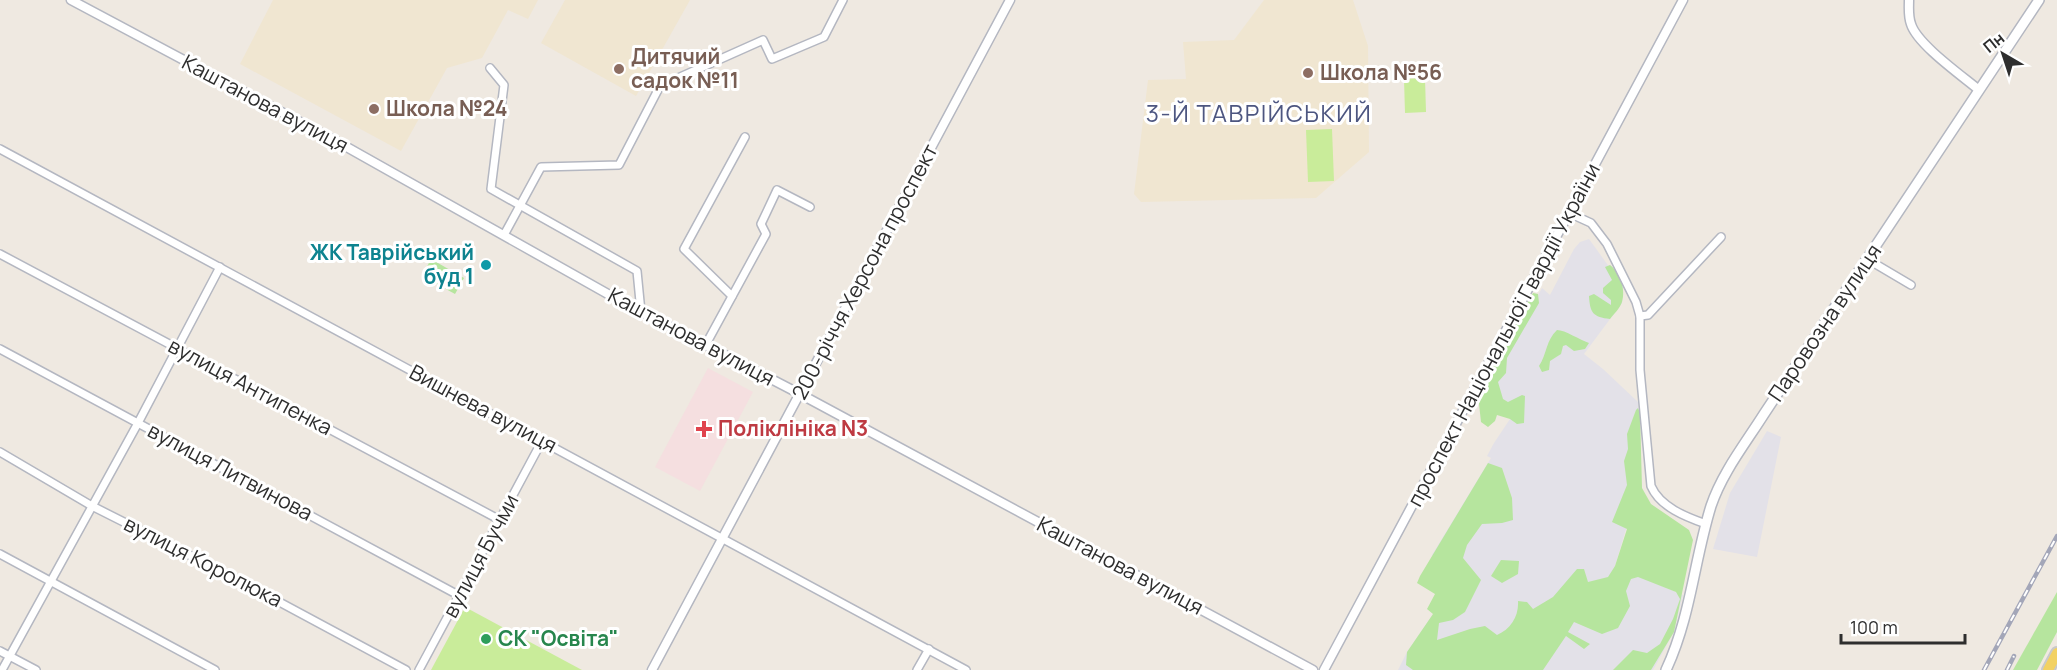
<svg xmlns="http://www.w3.org/2000/svg" width="2057" height="670" viewBox="0 0 2057 670" font-family="Manrope,sans-serif">
	<style>
		.industrial { fill: #e3e1e8 }
		.education { fill: #f0e6d1 }
		.medical { fill: #f5dfe0 }
		.green { fill: #b6e59e }
		.pitch { fill: #c9ec9a }
		.lines { fill: none; stroke-linecap: round; stroke-linejoin: round }
		.minor-casing { stroke: #b4b7c1; stroke-width: 10 }
		.tertiary-casing { stroke: #b4b7c1; stroke-width: 11 }
		.secondary-casing { stroke: #b4b7c1; stroke-width: 12 }
		.primary-casing { stroke: #c9c9c9; stroke-width: 14 }
		.minor { stroke: #fff; stroke-width: 7 }
		.tertiary { stroke: #fff; stroke-width: 8 }
		.secondary { stroke: #fff; stroke-width: 9 }
		.primary { stroke: #f2d163; stroke-width: 10 }
		.rail-casing { stroke: #a3a6b8; stroke-width: 4.5 }
		.rail { stroke: #fff; stroke-width: 2; stroke-dasharray: 7; stroke-linecap: butt }
		.education-dot { fill: #8d6e63; stroke: #fff; stroke-width: 2 }
		.culture-dot { fill: #0f9aa8; stroke: #fff; stroke-width: 2 }
		.health-dot { fill: #e0444e; stroke: #fff; stroke-width: 2 }
		.leisure-dot { fill: #2e9e5b; stroke: #fff; stroke-width: 2 }
		.labels { text-anchor: middle; stroke-width: 6; stroke-linejoin: round; paint-order: stroke }
		.education-label { font-size: 21px; font-weight: bold; fill: #785e54; stroke: #fff; text-anchor: start }
		.street-label { font-size: 21px; fill: #2e2e2e; stroke: #fff }
		.culture-label { font-size: 21px; font-weight: bold; fill: #0d838f; stroke: #fff; text-anchor: end }
		.health-label { font-size: 21px; font-weight: bold; fill: #be3a42; stroke: #fff; text-anchor: start }
		.leisure-label { font-size: 21px; font-weight: bold; fill: #27864d; stroke: #fff; text-anchor: start }
		.quarter-label { font-size: 24px; letter-spacing: 1.5px; fill: #4d5680; stroke: #fff }
	</style>
	<rect width="100%" height="100%" fill="#efe9e1"/>
	<g class="industrial">
		<path d="M1589 239 1623 286 1622 303 1584 354 1603 369 1638 402 1640 482 1615 566 1683 595 1674 632 1653 670H1398L1407 652 1462 572 1432 555 1491 458 1487 456 1494 443 1518 407 1486 391 1542 288 1550 295 1574 249 1580 242Z"/>
		<path d="M1767 431 1781 437 1757 557 1713 549 1730 493Z"/>
	</g>
	<g class="education">
		<path d="M273 0H538L528 19 508 10 482 58 447 68 401 151 240 64Z"/>
		<path d="M565 0H690L636 96 541 43Z"/>
		<path d="M1264 0H1353L1368 46 1369 152 1316 198 1141 202 1134 194 1148 80 1186 79 1183 42 1234 40Z"/>
	</g>
	<path class="medical" d="M708 368 753 392 700 491 655 467Z"/>
	<g class="green">
		<path d="M431 259 464 278 455 294 422 276Z"/>
		<path d="M1610 265C1620 273 1626 289 1622 302 1620 308 1614 314 1610 319 1593 317 1590 313 1589 296L1594 294 1611 305V300L1603 293V288L1612 280 1605 267Z"/>
		<path d="M1533 293 1538 294 1539 303 1507 358 1506 373 1498 382 1503 399 1508 402 1522 395 1525 396 1524 423 1517 424 1510 419 1497 415 1495 421 1488 427 1481 422 1478 395Z"/>
		<path d="M1557 330C1565 330 1580 340 1589 343L1585 349 1574 351 1566 345 1563 346 1561 354 1550 361 1549 370 1542 372 1539 366C1547 354 1546 340 1557 330Z"/>
		<path d="M1638 408 1640 413 1642 488 1651 504 1689 530 1693 540 1674 632 1651 670H1613L1633 650 1647 653 1660 644 1673 619 1680 599 1676 592 1638 577 1631 579 1626 591 1630 606 1618 628 1602 634 1574 622 1568 632 1590 644 1584 649 1566 636 1543 670H1413L1406 665 1407 652 1433 614 1427 609 1435 594 1417 583 1420 576 1488 463 1502 468 1512 498 1513 520 1502 523 1482 524 1467 545 1463 558 1481 580 1465 612 1453 620 1439 623 1437 640 1470 629 1485 626 1497 635C1511 629 1519 616 1518 601L1527 602 1533 609 1553 597 1577 569H1584L1588 582 1608 577 1615 566 1627 529 1612 522 1627 485 1624 461 1628 449 1627 434 1636 410Z"/>
		<path d="M1501 560 1519 561 1518 574 1502 583 1491 576Z"/>
		<path d="M2057 592V632L2037 670H2013Z"/>
	</g>
	<g class="pitch">
		<path d="M1425 78 1426 112 1405 113 1404 79Z"/>
		<path d="M1332 129 1334 181 1308 182 1306 130Z"/>
		<path d="M465 607 582 670H431Z"/>
	</g>
	<g class="lines">
		<g class="minor-casing">
			<g id="minor">
				<path d="M490 68 504 85 491 189 637 271 641 312"/>
				<path d="M0 149 966 670"/>
				<path d="M1569 213 1591 223 1607 244 1636 302 1640 316V370L1651 486C1660 507 1686 517 1706 524"/>
				<path d="M504 235 541 167 619 165 660 86 763 40 772 59 824 37 843 0"/>
				<path d="M0 254 500 520"/>
				<path d="M1867 259 1911 285"/>
				<path d="M732 296 684 249 745 137"/>
				<path d="M1640 316 1648 315 1721 237"/>
				<path d="M705 346 766 234 761 224 777 190 810 207"/>
				<path d="M0 349 460 596"/>
				<path d="M0 452 92 506 231 576 406 670"/>
				<path d="M0 554 215 670"/>
				<path d="M0 651 36 670"/>
				<path d="M2 670 138 423 220 267"/>
				<path d="M419 670 542 441"/>
				<path d="M917 670 929 649"/>
			</g>
		</g>
		<g class="tertiary-casing">
			<g id="tertiary">
				<path d="M71 0 336 141 615 298 800 394 1313 670"/>
				<path d="M1909 0C1909 8 1908 16 1911 24 1917 44 1961 75 1979 90"/>
				<path d="M652 670 1010 0"/>
				<path d="M1324 670 1683 0"/>
			</g>
		</g>
		<g class="secondary-casing">
			<path id="secondary" d="M1666 670C1691 616 1694 561 1711 506 1722 473 1745 444 1764 414L2039 0"/>
		</g>
		<g class="primary-casing">
			<path id="primary" d="M2048 670 2057 653"/>
		</g>
		<use href="#minor" class="minor"/>
		<use href="#tertiary" class="tertiary"/>
		<use href="#secondary" class="secondary"/>
		<use href="#primary" class="primary"/>
		<g class="rail-casing">
			<g id="rail">
				<path d="M1984 670 2057 536"/>
				<path d="M2007 670 2014 656"/>
			</g>
		</g>
		<use href="#rail" class="rail"/>
	</g>
	<g class="education-dot">
		<circle cx="619" cy="69" r="6"/>
		<circle cx="1308" cy="73" r="6"/>
		<circle cx="374" cy="109" r="6"/>
	</g>
	<circle class="culture-dot" cx="486" cy="265" r="6"/>
	<path class="health-dot" d="M701 420h6v6h6v6h-6v6h-6v-6h-6v-6h6z"/>
	<circle class="leisure-dot" cx="486" cy="639" r="6"/>
	<g class="labels">
		<g class="education-label">
			<text x="631" y="64">Дитячий<tspan x="631" dy="24">садок №11</tspan></text>
			<text x="1320" y="80">Школа №56</text>
			<text x="386" y="116">Школа №24</text>
		</g>
		<g class="street-label">
			<text transform="translate(265 104) rotate(28)" y="7">Каштанова вулиця</text>
			<text transform="translate(865 272) rotate(-62)" y="7">200-річчя Херсона проспект</text>
			<text transform="translate(1825 323) rotate(-56)" y="7">Паровозна вулиця</text>
			<text transform="translate(1504 335) rotate(-62)" y="7">проспект Національної Гвардії України</text>
			<text transform="translate(691 337) rotate(28)" y="7">Каштанова вулиця</text>
			<text transform="translate(250 387) rotate(28)" y="7">вулиця Антипенка</text>
			<text transform="translate(483 409) rotate(28)" y="7">Вишнева вулиця</text>
			<text transform="translate(230 472) rotate(28)" y="7">вулиця Литвинова</text>
			<text transform="translate(481 556) rotate(-62)" y="7">вулиця Бучми</text>
			<text transform="translate(203 562) rotate(27)" y="7">вулиця Королюка</text>
			<text transform="translate(1120 566) rotate(28)" y="7">Каштанова вулиця</text>
		</g>
		<g class="culture-label">
			<text x="474" y="260">ЖК Таврійський<tspan x="474" dy="24">буд 1</tspan></text>
		</g>
		<g class="health-label">
			<text x="718" y="436">Поліклініка N3</text>
		</g>
		<g class="leisure-label">
			<text x="498" y="646">СК "Освіта"</text>
		</g>
		<g class="quarter-label">
			<text x="1259" y="122">3-Й ТАВРІЙСЬКИЙ</text>
		</g>
	</g>
	<g transform="translate(2003 54) rotate(321)" stroke="#ffffff" stroke-width="4.5" paint-order="stroke">
	<path d="M0-4.5L10 22L0 15L-10 22Z" fill="#2e2e2e"/>
	<text y="-9" font-size="16" font-weight="bold" text-anchor="middle" fill="#2e2e2e">Пн</text>
	</g>
	<path d="M1841 634v9h124v-9" fill="none" stroke="#2e2e2e" stroke-width="3"/>
	<text x="1850" y="634" font-size="18" fill="#2e2e2e" stroke="#ffffff" stroke-width="4.5" paint-order="stroke">100 m</text>
</svg>
